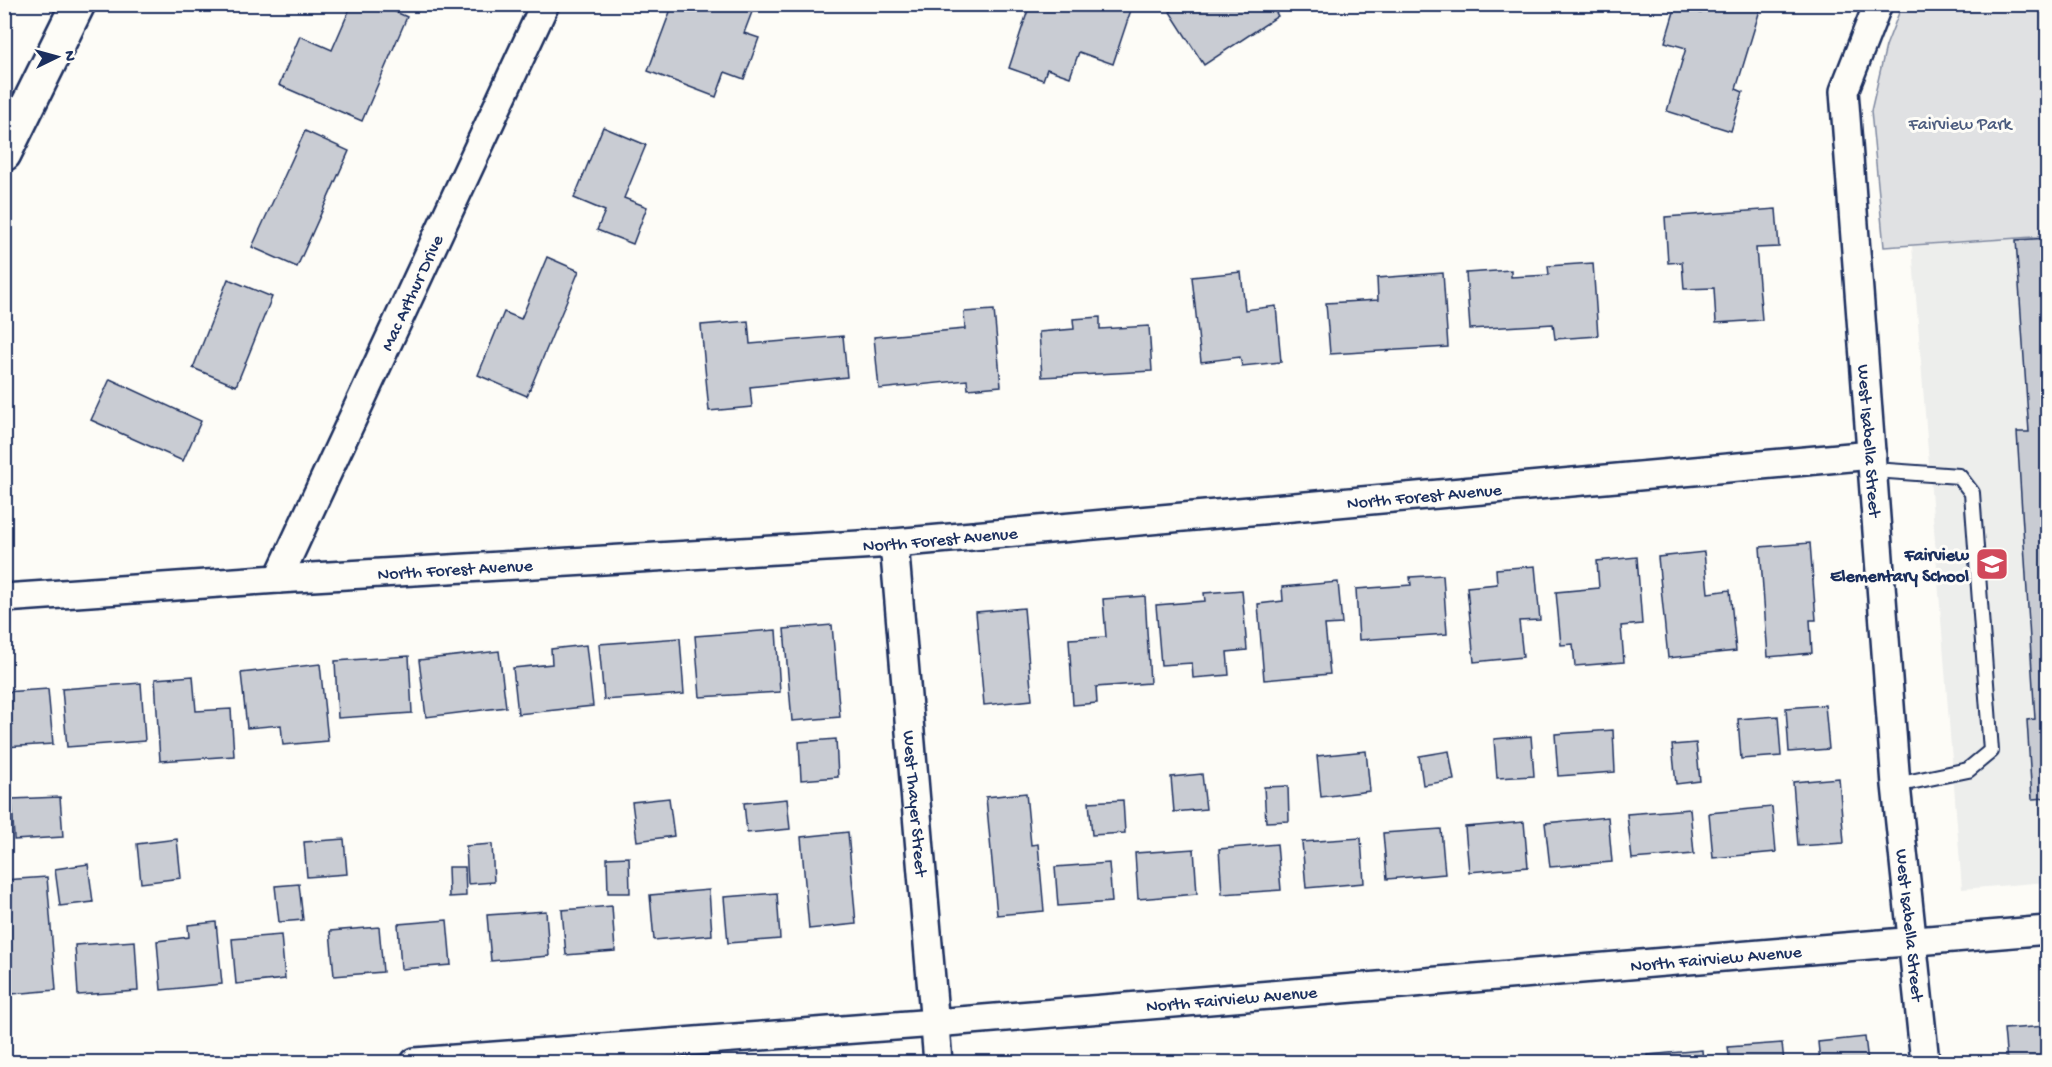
<svg xmlns="http://www.w3.org/2000/svg" width="2052" height="1067" viewBox="0 0 2052 1067" font-family="'Gochi Hand',sans-serif">
	<style>
		.built { fill: #edeeec }
		.green { fill: #e0e1e3; stroke: #7e88a0; stroke-width: 1.5 }
		.building { fill: #c9ccd3; stroke: #1b2f5e; stroke-width: 1.5 }
		.lines { fill: none; stroke-linecap: round; stroke-linejoin: round }
		.lane-casing { stroke: #1b2f5e; stroke-width: 18 }
		.street-casing { stroke: #1b2f5e; stroke-width: 32 }
		.primary-casing { stroke: #1b2f5e; stroke-width: 38 }
		.lane { stroke: #fdfcf7; stroke-width: 14 }
		.street { stroke: #fdfcf7; stroke-width: 27 }
		.primary { stroke: #fdfcf7; stroke-width: 33 }
		.labels { text-anchor: middle; stroke-width: 6; stroke-linejoin: round; paint-order: stroke }
		.park-label { font-size: 18px; fill: #4c5c7f; stroke: #fdfcf7 }
		.street-label { font-size: 18px; fill: #1b2f5e; stroke: #fdfcf7 }
		.poi-label { font-size: 18px; font-weight: bold; fill: #1b2f5e; stroke: #fdfcf7; text-anchor: end }
	</style>
	<rect width="100%" height="100%" fill="#fdfcf7"/>
	<filter id="ink" filterUnits="userSpaceOnUse"><feTurbulence type="fractalNoise" baseFrequency=".0167" numOctaves="2"/><feDisplacementMap in="SourceGraphic" scale="12" xChannelSelector="R" yChannelSelector="G"/><feConvolveMatrix kernelMatrix="1 2 1 2 8 2 1 2 1" color-interpolation-filters="sRGB"/></filter>
	<g filter="url(#ink)">
		<path class="built" d="M2047 236V882L1962 889 1912 246Z"/>
		<path class="green" d="M1902 5H2047V236L1884 247 1871 111 1886 46Z"/>
		<g class="building">
			<path d="M352 4H378L407 17 362 121 279 85 300 36 332 50Z"/>
			<path d="M661 4H755L744 33 759 38 744 79 725 72 716 97 648 71 671 9Z"/>
			<path d="M1030 4H1125L1132 7 1113 64 1079 52 1070 77 1047 69 1043 80 1009 68Z"/>
			<path d="M1182 4H1271L1278 16 1204 65 1170 12Z"/>
			<path d="M1704 4H1742L1760 10 1736 89 1743 92 1731 131 1667 111 1686 48 1665 42 1676 5 1701 13Z"/>
			<path d="M603 127 646 145 624 198 647 207 633 244 597 230 605 211 574 198Z"/>
			<path d="M305 131 349 151 297 267 252 247Z"/>
			<path d="M1776 209 1779 247 1756 248 1762 320 1716 323 1714 288 1684 289 1682 262 1668 263 1665 217Z"/>
			<path d="M2048 238V798L2032 799 2027 720 2035 719 2017 432H2029L2016 240Z"/>
			<path d="M547 257 579 271 527 396 478 375 504 312 521 319Z"/>
			<path d="M1593 263 1598 336 1555 339 1553 324 1470 329 1466 273 1511 270V277L1549 275 1548 266Z"/>
			<path d="M1241 272 1245 310 1276 306 1281 362 1242 366 1240 357 1201 362 1192 277Z"/>
			<path d="M1443 273 1448 347 1330 354 1326 303 1378 300 1377 278Z"/>
			<path d="M228 279 272 297 236 386 193 368Z"/>
			<path d="M994 310 1001 386 968 389 967 380 879 389 874 337 965 329 964 312Z"/>
			<path d="M1100 317V329L1149 326 1152 371 1042 377 1039 332 1074 329 1073 319Z"/>
			<path d="M748 321 750 344 843 336 847 377 750 387 752 407 709 411 701 325Z"/>
			<path d="M110 379 201 421 183 461 91 420Z"/>
			<path d="M1810 543 1816 620H1810L1812 653 1768 657 1760 547Z"/>
			<path d="M1704 552 1708 593 1730 590 1736 651 1668 658 1658 557Z"/>
			<path d="M1637 557 1642 624 1621 626 1624 662 1575 666 1573 644 1561 645 1556 592 1599 588 1597 561Z"/>
			<path d="M1535 566 1540 620 1519 621 1523 657 1474 662 1467 587 1497 584 1496 569Z"/>
			<path d="M1443 575 1447 634 1359 640 1356 589 1411 585 1410 577Z"/>
			<path d="M1338 582 1342 624 1325 625 1330 674 1264 680 1258 604 1283 601 1282 587Z"/>
			<path d="M1242 590 1247 650 1227 652 1229 675 1193 678 1192 663 1161 665 1156 605 1205 601 1204 593Z"/>
			<path d="M1145 596 1150 683 1096 687 1097 703 1073 705 1069 639 1106 637 1103 599Z"/>
			<path d="M1024 608 1032 700 984 705 976 612Z"/>
			<path d="M832 625 840 717 792 721 784 629Z"/>
			<path d="M776 630 780 692 700 697 695 636Z"/>
			<path d="M680 638 684 694 604 700 599 644Z"/>
			<path d="M586 645 593 706 518 714 513 668 552 664 551 649Z"/>
			<path d="M499 651 506 707 426 717 419 660Z"/>
			<path d="M409 656 412 713 338 718 335 661Z"/>
			<path d="M320 664 328 741 283 745 281 725 247 728 241 673Z"/>
			<path d="M193 676 196 711 231 709 234 756 160 761 155 679Z"/>
			<path d="M141 683 145 741 67 747 62 689Z"/>
			<path d="M48 689 53 744 4 747V692Z"/>
			<path d="M1825 705 1829 749 1789 752 1786 708Z"/>
			<path d="M1778 716 1781 756 1741 759 1738 719Z"/>
			<path d="M1613 730 1615 772 1558 776 1555 734Z"/>
			<path d="M1531 736 1534 776 1497 778 1494 739Z"/>
			<path d="M836 739 838 777 801 780 799 742Z"/>
			<path d="M1696 743 1700 781 1676 784 1672 745Z"/>
			<path d="M1366 751 1370 791 1321 797 1317 756Z"/>
			<path d="M1449 751 1454 780 1423 785 1419 756Z"/>
			<path d="M1202 774 1206 809 1174 812 1171 777Z"/>
			<path d="M1839 778 1844 843 1798 846 1793 782Z"/>
			<path d="M1288 786 1289 821 1266 822 1264 787Z"/>
			<path d="M1026 793 1031 845 1038 844 1044 911 997 915 986 797Z"/>
			<path d="M60 797 63 837 14 840 12 799Z"/>
			<path d="M669 798 674 836 637 841 632 802Z"/>
			<path d="M787 799 790 829 747 833 744 803Z"/>
			<path d="M1123 800 1125 833 1092 835 1089 802Z"/>
			<path d="M1772 807 1776 852 1713 858 1709 813Z"/>
			<path d="M1690 809 1694 854 1632 859 1627 814Z"/>
			<path d="M1608 817 1612 862 1550 867 1545 823Z"/>
			<path d="M1524 822 1528 867 1469 872 1465 827Z"/>
			<path d="M1441 829 1445 874 1387 879 1383 833Z"/>
			<path d="M848 832 856 924 809 929 801 837Z"/>
			<path d="M1361 838 1364 883 1306 888 1302 842Z"/>
			<path d="M177 839 181 878 141 883 137 844Z"/>
			<path d="M344 839 347 874 307 877 304 842Z"/>
			<path d="M492 844 494 882 468 884 466 846Z"/>
			<path d="M1277 844 1281 890 1222 894 1219 849Z"/>
			<path d="M1194 849 1197 894 1138 899 1135 853Z"/>
			<path d="M629 857 630 893H608L607 858Z"/>
			<path d="M1109 863 1112 902 1058 906 1055 867Z"/>
			<path d="M88 864 93 902 60 906 55 869Z"/>
			<path d="M448 867H465L466 896 449 897Z"/>
			<path d="M47 877 56 990 12 994 4 880Z"/>
			<path d="M299 884 303 920 279 922 275 886Z"/>
			<path d="M709 890 712 935 654 940 650 895Z"/>
			<path d="M777 893 780 939 728 943 724 897Z"/>
			<path d="M612 906 615 951 566 955 562 910Z"/>
			<path d="M546 911 549 956 491 961 487 915Z"/>
			<path d="M447 920 451 965 401 969 398 924Z"/>
			<path d="M216 922 222 984 161 990 157 941 189 937 188 925Z"/>
			<path d="M379 927 383 972 334 976 330 931Z"/>
			<path d="M281 935 285 979 236 984 232 939Z"/>
			<path d="M135 941 138 991 78 995 75 945Z"/>
			<path d="M2047 1026 2048 1062H2007L2004 1029Z"/>
			<path d="M1865 1037 1868 1062H1820L1818 1042Z"/>
			<path d="M1782 1043 1784 1062H1730L1728 1047Z"/>
			<path d="M1702 1050 1703 1062H1648V1055Z"/>
			<path d="M1618 1057 1619 1062H1565L1564 1061Z"/>
		</g>
		<g class="lines">
			<g class="lane-casing">
				<path id="lane" d="M1874 470 1959 476 1972 493 1991 751 1968 770 1896 785"/>
			</g>
			<g class="street-casing">
				<g id="street">
					<path id="s1" d="M1878 4 1844 91 1896 785 1925 1062"/>
					<path id="s2" d="M894 543 938 1062"/>
					<path id="s3" d="M278 579 545 4"/>
					<path id="s4" d="M4 598 278 579 894 543 1872 455"/>
					<path id="s5" d="M415 1062 935 1023 2048 930"/>
				</g>
			</g>
			<g class="primary-casing">
				<path id="primary" d="M4 154 78 4"/>
			</g>
			<use href="#lane" class="lane"/>
			<use href="#street" class="street"/>
			<use href="#primary" class="primary"/>
		</g>
	</g>
	<defs>
		<g id="school-square" transform="scale(1.725)"><rect x="-9" y="-9" width="18" height="18" rx="4" fill="#d1495b" stroke="#fdfcf7"/><path d="M0-5L7-2L0 1L-7-2ZM-4 1L0 2.5L4 1V4Q0 6-4 4Z" fill="#fff"/></g>
	</defs>
	<g fill-rule="evenodd">
		<use href="#school-square" x="1992" y="564"/>
	</g>
	<g class="labels">
		<g class="park-label">
			<text x="1960" y="129">Fairview Park</text>
		</g>
		<g class="street-label">
			<text dy="6" stroke="none"><textPath href="#s3" startOffset="316">Mac Arthur Drive</textPath></text>
			<text dy="6" stroke="none"><textPath href="#s1" startOffset="444">West Isabella Street</textPath></text>
			<text dy="6" stroke="none"><textPath href="#s4" startOffset="1424">North Forest Avenue</textPath></text>
			<text dy="6" stroke="none"><textPath href="#s4" startOffset="938">North Forest Avenue</textPath></text>
			<text dy="6" stroke="none"><textPath href="#s4" startOffset="452">North Forest Avenue</textPath></text>
			<text dy="6" stroke="none"><textPath href="#s2" startOffset="261">West Thayer Street</textPath></text>
			<text dy="6" stroke="none"><textPath href="#s1" startOffset="930">West Isabella Street</textPath></text>
			<text dy="6" stroke="none"><textPath href="#s5" startOffset="1305">North Fairview Avenue</textPath></text>
			<text dy="6" stroke="none"><textPath href="#s5" startOffset="819">North Fairview Avenue</textPath></text>
		</g>
		<g class="poi-label">
			<text x="1969" y="560">Fairview<tspan x="1969" dy="21">Elementary School</tspan></text>
		</g>
	</g>
	<rect width="2052" height="1067" fill="none" stroke="#fdfcf7" stroke-width="24"/>
	<rect x="12" y="12" width="2028" height="1043" fill="none" stroke="#1b2f5e" stroke-width="2" filter="url(#ink)"/>
	<g transform="translate(57 57) rotate(85)" stroke="#fdfcf7" stroke-width="4.5" paint-order="stroke">
	<path d="M0-4.5L10 22L0 15L-10 22Z" fill="#1b2f5e"/>
	<text y="-9" font-size="16" font-weight="bold" text-anchor="middle" fill="#1b2f5e">N</text>
	</g>
</svg>
